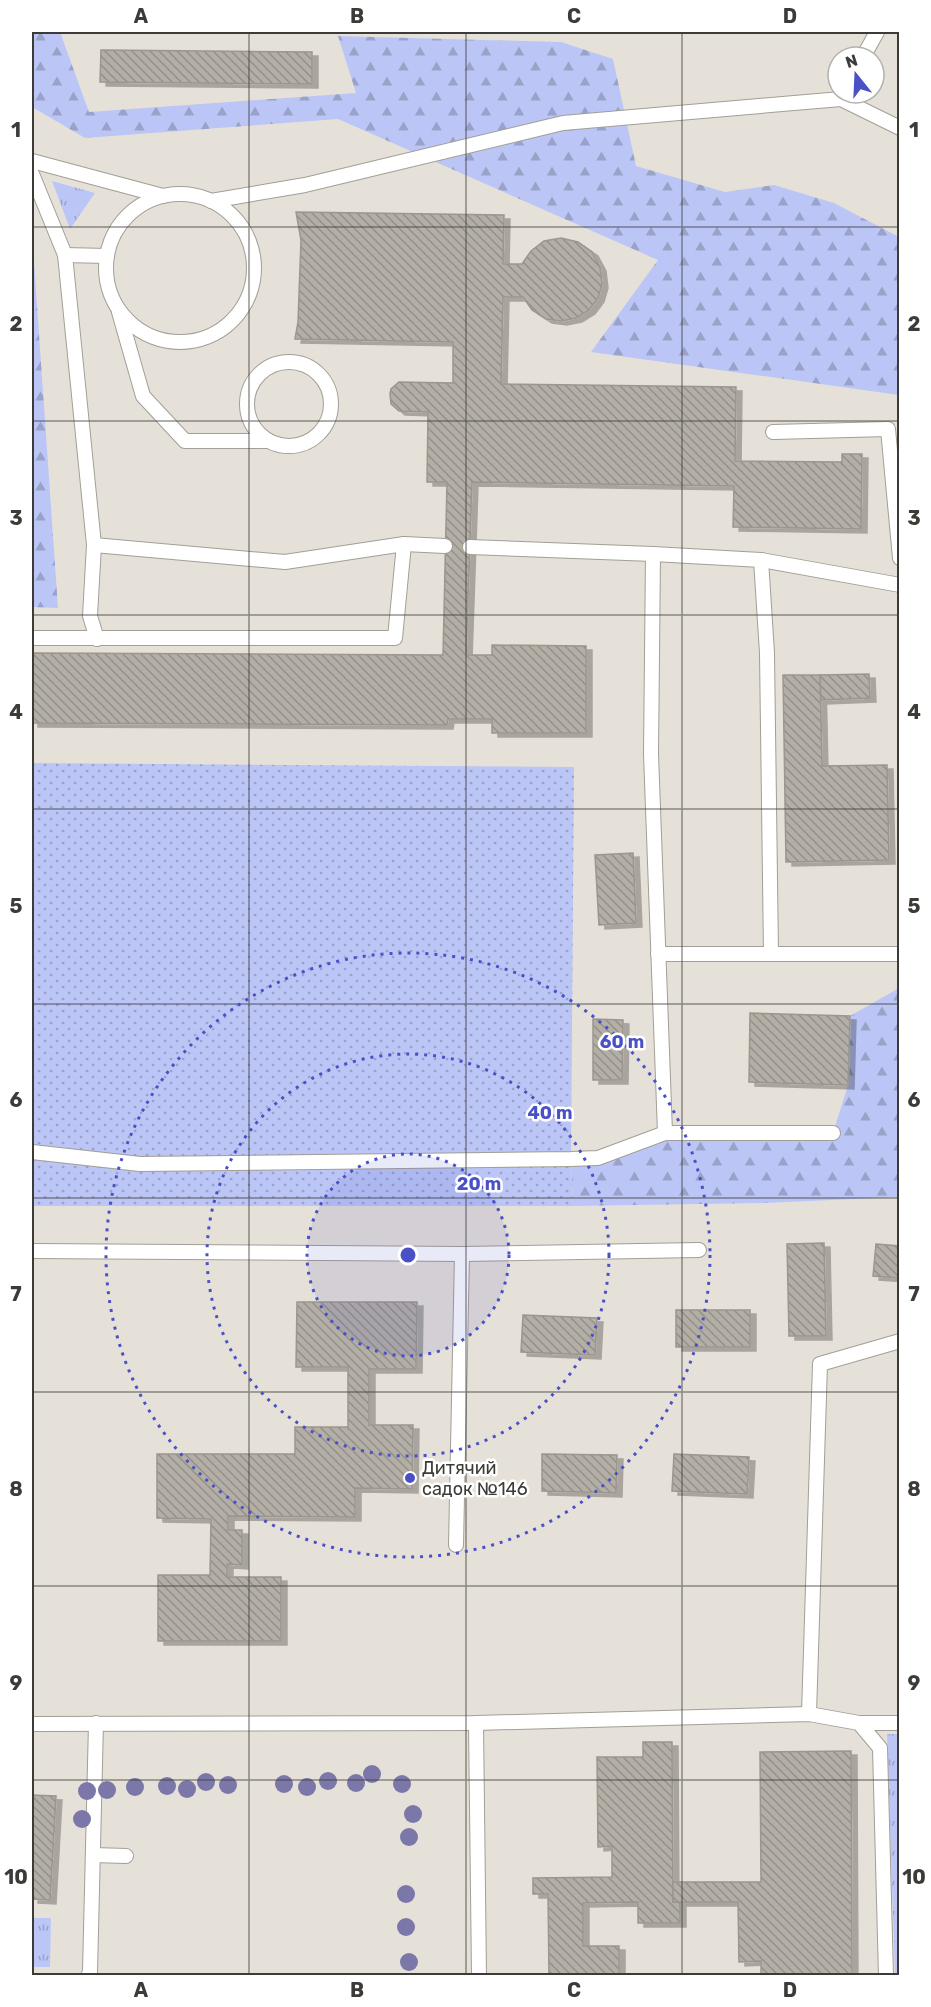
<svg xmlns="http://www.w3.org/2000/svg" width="931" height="2007" viewBox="0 0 931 2007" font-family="Rubik,sans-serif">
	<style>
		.grass { fill: url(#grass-tufts) }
		.forest { fill: url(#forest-firs) }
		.park { fill: url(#park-dots) }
		.building { fill: url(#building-back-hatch); stroke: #9b968e; stroke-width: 1.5; filter: url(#shadow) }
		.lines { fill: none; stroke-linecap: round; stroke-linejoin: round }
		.lane-casing { stroke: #a39e96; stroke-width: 16 }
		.lane { stroke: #fff; stroke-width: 14 }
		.tree { fill: #7b77a8 }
		.grid { fill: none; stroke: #3d3b38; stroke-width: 1.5; stroke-opacity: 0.55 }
		.ring { fill: none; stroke: #4a51c7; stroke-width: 3; stroke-dasharray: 3 6 }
		.poi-dot { fill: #4a51c7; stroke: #fff; stroke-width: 2 }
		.labels { text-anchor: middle; stroke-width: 5; stroke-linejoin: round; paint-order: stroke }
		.poi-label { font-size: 18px; fill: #3d3b38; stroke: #fff; text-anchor: start }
		.centre { fill: #4a51c7; stroke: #fff; stroke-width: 3 }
		.ring-label { font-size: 18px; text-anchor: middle; font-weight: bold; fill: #4a51c7; stroke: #fff; stroke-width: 5; stroke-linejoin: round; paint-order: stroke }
		.neatline { fill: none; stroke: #3d3b38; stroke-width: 2 }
		.grid-label { font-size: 20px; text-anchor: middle; font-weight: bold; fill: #3d3b38 }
	</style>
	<defs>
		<pattern id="grass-tufts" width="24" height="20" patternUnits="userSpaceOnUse" patternTransform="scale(1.5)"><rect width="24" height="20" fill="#bbc6f6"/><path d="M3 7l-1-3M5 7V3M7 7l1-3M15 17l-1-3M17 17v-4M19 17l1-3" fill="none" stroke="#99a2c8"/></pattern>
		<pattern id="forest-firs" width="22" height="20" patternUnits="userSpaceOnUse" patternTransform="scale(1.5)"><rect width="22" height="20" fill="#bbc6f6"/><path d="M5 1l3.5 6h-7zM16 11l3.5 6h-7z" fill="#99a2c8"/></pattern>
		<pattern id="park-dots" width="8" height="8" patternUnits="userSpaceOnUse" patternTransform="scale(1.5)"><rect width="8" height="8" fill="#bbc6f6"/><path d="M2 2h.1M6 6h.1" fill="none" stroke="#99a2c8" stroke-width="1.8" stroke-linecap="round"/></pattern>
		<pattern id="building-back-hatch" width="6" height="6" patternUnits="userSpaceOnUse" patternTransform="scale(1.5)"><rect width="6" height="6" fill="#b4afa6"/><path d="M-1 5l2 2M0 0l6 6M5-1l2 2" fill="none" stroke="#949088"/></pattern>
		<filter id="shadow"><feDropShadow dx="6" dy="4" stdDeviation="0" flood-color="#0004"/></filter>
	</defs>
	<rect width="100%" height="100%" fill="#e6e1d8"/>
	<g class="grass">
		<path d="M52 181 95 193 70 229Z"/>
		<path d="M887 1734H899V1975H895Z"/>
		<path d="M32 1918H51L50 1967H32Z"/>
	</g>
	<g class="forest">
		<path d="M32 32H60L89 112 356 93 338 36 561 42 613 59 636 166 725 192 774 185 834 203 899 237V395L591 352 658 260 338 119 85 138 32 107Z"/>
		<path d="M32 233 58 608 32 607Z"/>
		<path d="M899 988V1197L765 1203 573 1206 571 1159 665 1133H833L848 1085 850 1016Z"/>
	</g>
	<path class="park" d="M32 763 574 767 571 1159 573 1206H32Z"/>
	<g class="building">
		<path d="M101 50 312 52V84L100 82Z"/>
		<path d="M296 212 504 215 503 264H522L531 251 544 241 561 238 578 242 592 252 600 267 602 284 598 298 589 310 576 318 561 321 546 319 532 310 523 297H503L501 384 736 387 735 461 842 462V454H862L861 529 733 527 734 486 472 482 466 655H492V645L586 646V733H492V719H448L447 725 32 723V653L443 655 447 482H427L428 412 399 411 391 404 390 394 391 389 399 382 453 383V342L295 339 298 322 301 240Z"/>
		<path d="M869 674 870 698 821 700 820 675Z"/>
		<path d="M783 675H820L822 766 887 765 889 860 786 862Z"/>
		<path d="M633 853 636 923 599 925 595 855Z"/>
		<path d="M750 1013 850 1016 848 1085 749 1082Z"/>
		<path d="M593 1019 623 1020 622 1080H593Z"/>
		<path d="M824 1243 826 1336H789L787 1244Z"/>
		<path d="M876 1244 900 1246V1278L873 1276Z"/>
		<path d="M297 1302H417L416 1369H369V1425H413L412 1489 355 1488V1517L228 1516V1530H242V1565L227 1564V1577H281V1641H158V1575H210L211 1519 157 1518V1454H295V1427H348V1367H296Z"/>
		<rect x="676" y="1310" width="74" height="37"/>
		<path d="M523 1315 597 1318 595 1355 521 1352Z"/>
		<path d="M542 1454 617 1455 616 1493 542 1491Z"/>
		<path d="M674 1454 749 1457 747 1494 672 1491Z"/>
		<path d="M643 1742H672L673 1902H680V1923H638V1902L583 1903V1946H619V1976H549L548 1894H533V1878L612 1877V1846L598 1847 597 1757H643Z"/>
		<path d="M851 1751 852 1976H761V1961L739 1962 738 1902H673V1882H761L760 1752Z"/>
		<path d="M32 1795 56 1796 50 1900 32 1899Z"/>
	</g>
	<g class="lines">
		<g class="lane-casing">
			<g id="lane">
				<path d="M863 57 877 32"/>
				<path d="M841 99 900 128"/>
				<path d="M32 161 163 196"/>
				<path d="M32 174 65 255 94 545 90 616 97 639"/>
				<circle cx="180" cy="268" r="74"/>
				<path d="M211 201 305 185 563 123 841 99 844 93"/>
				<path d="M65 255 107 256"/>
				<path d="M119 312 143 396 185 441H268"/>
				<circle cx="289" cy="404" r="42"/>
				<path d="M773 432 888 429 900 558"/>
				<path d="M94 545 285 562 404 544 445 546"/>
				<path d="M470 547 653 554 761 560 900 585"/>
				<path d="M653 554 651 754 665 1133H833"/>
				<path d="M761 560 767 653 771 954"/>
				<path d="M32 638H395L404 544"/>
				<path d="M658 954H900"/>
				<path d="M32 1152 140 1164 571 1159 598 1158 665 1133"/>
				<path d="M32 1251 462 1254 699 1250"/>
				<path d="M456 1545 462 1254"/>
				<path d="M809 1714 820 1364 900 1341"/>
				<path d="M476 1723 479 1976"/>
				<path d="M859 1723H900"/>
				<path d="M32 1724 476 1723 809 1714 859 1723 880 1748 886 1976"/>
				<path d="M93 1855 126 1856"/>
				<path d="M88 1976 90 1972 96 1723"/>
			</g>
		</g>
		<use href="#lane" class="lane"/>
	</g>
	<g class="tree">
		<circle cx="372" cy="1774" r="9"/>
		<circle cx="328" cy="1781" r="9"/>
		<circle cx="206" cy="1782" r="9"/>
		<circle cx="356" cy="1783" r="9"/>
		<circle cx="284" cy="1784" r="9"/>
		<circle cx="402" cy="1784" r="9"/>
		<circle cx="228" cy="1785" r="9"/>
		<circle cx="167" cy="1786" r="9"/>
		<circle cx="135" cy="1787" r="9"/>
		<circle cx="307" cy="1787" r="9"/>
		<circle cx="187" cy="1789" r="9"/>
		<circle cx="107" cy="1790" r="9"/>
		<circle cx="87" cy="1791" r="9"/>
		<circle cx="413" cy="1814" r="9"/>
		<circle cx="82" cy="1819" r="9"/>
		<circle cx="409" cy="1837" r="9"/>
		<circle cx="406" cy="1894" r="9"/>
		<circle cx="406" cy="1927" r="9"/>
		<circle cx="409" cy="1962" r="9"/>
	</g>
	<path class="grid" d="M249 32V1976M466 32V1976M682 32V1976M32 227H900M32 421H900M32 615H900M32 809H900M32 1004H900M32 1198H900M32 1392H900M32 1586H900M32 1780H900"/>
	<circle cx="408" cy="1255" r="101" fill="#4a51c7" fill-opacity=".12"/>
	<g class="ring">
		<circle cx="408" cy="1255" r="101"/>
		<circle cx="408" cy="1255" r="201"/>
		<circle cx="408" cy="1255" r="302"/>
	</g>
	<circle class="poi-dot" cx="410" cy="1478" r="6"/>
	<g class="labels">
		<g class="poi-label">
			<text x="422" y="1474">Дитячий<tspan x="422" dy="21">садок №146</tspan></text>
		</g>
	</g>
	<circle cx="408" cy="1255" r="9" class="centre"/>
	<g class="ring-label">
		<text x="622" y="1048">60 m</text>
		<text x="550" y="1119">40 m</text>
		<text x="479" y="1190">20 m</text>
	</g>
	<rect width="931" height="2007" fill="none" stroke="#ffffff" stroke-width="66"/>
	<g transform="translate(856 75) rotate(342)"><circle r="28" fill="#ffffff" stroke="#b1b1af" stroke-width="1.5"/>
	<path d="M0-4.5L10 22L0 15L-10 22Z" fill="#4a51c7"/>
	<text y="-9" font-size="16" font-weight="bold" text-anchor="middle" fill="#3d3b38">N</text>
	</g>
	<rect x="33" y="33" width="865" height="1941" class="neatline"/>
	<g class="grid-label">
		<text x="141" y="23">A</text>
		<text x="357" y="23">B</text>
		<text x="574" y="23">C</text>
		<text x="790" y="23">D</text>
		<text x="16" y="137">1</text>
		<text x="914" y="137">1</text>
		<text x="16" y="331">2</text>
		<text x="914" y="331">2</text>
		<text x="16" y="525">3</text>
		<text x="914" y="525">3</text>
		<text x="16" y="719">4</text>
		<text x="914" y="719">4</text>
		<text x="16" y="913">5</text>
		<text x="914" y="913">5</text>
		<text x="16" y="1107">6</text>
		<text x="914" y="1107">6</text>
		<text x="16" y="1301">7</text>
		<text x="914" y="1301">7</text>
		<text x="16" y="1496">8</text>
		<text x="914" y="1496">8</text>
		<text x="16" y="1690">9</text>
		<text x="914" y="1690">9</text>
		<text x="16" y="1884">10</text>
		<text x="914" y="1884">10</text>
		<text x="141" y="1997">A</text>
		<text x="357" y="1997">B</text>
		<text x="574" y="1997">C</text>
		<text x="790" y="1997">D</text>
	</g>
</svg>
